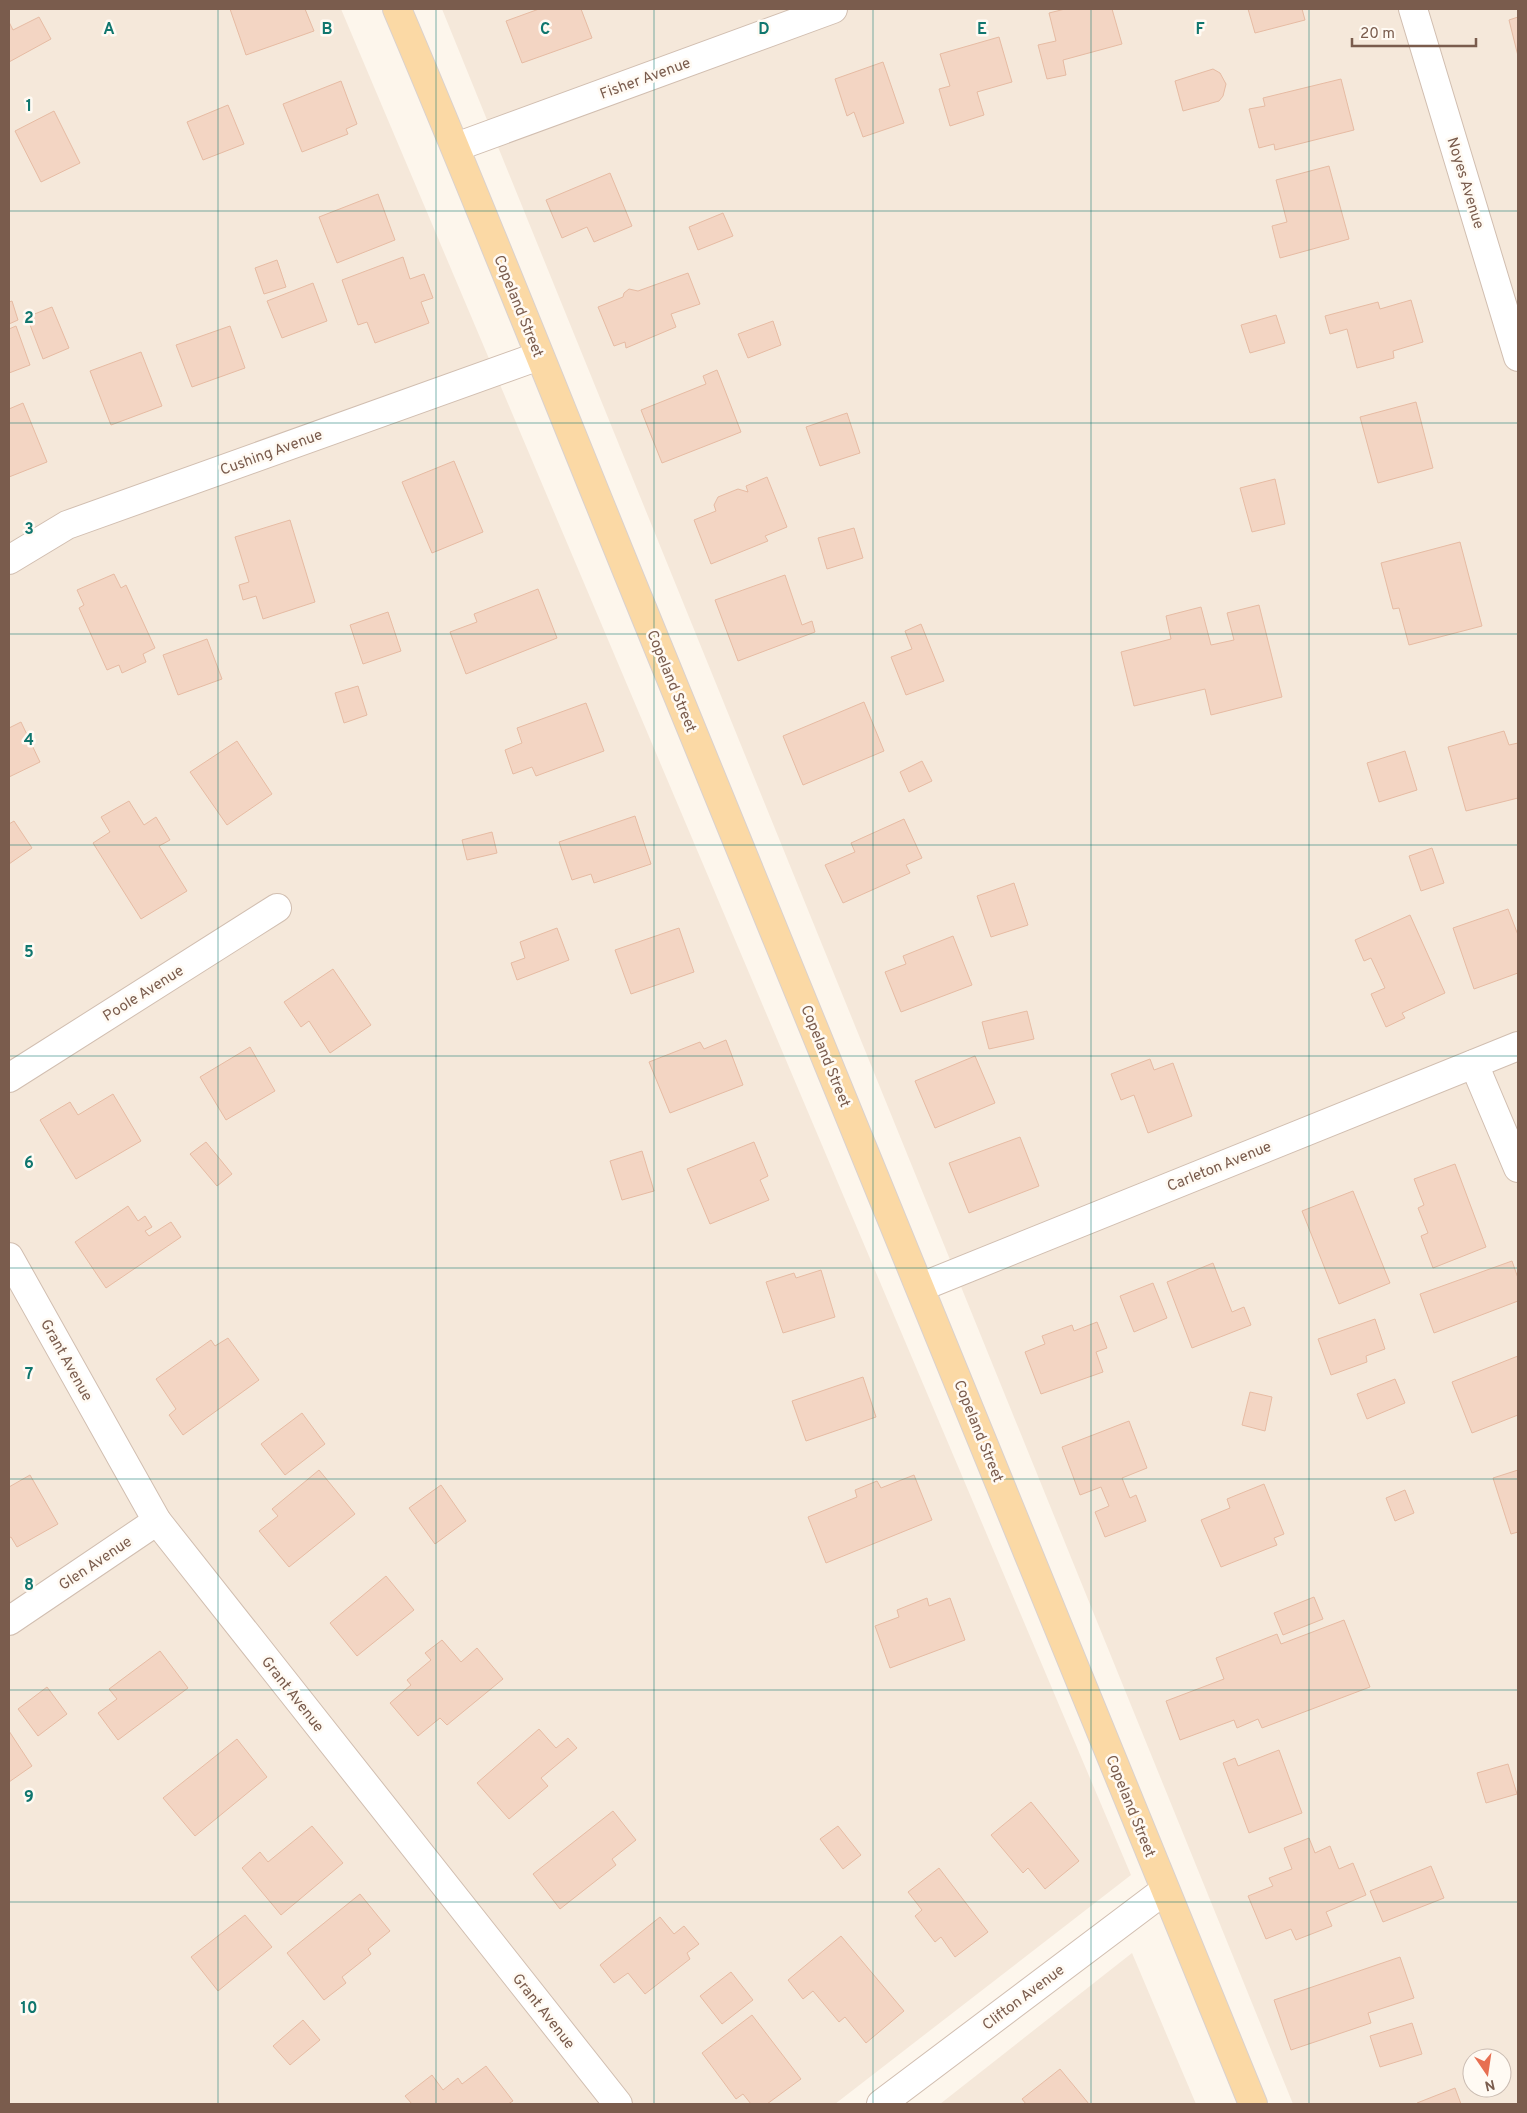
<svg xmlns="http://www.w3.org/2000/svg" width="1527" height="2113" viewBox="0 0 1527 2113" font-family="Overpass,sans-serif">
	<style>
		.residential { fill: #f5e8da; fill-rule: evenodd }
		.building { fill: #f3d5c3; stroke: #e6bba3 }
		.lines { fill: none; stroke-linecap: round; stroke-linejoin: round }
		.minor-casing { stroke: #d1beb0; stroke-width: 30 }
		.major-casing { stroke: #dad1cd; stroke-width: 30 }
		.minor { stroke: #fff; stroke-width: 28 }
		.major { stroke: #fbd9a5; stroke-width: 28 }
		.grid { fill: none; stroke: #0f766e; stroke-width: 1; stroke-opacity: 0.55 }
		.labels { text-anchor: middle; stroke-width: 5; stroke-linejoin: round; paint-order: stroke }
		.street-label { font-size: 15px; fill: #7a5c4d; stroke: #fffaf3 }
		.grid-label { font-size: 16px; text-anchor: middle; font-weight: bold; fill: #0f766e; stroke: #fffaf3; stroke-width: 5; stroke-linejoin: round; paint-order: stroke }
	</style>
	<rect width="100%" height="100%" fill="#fdf6ec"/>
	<g class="residential">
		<path d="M9 9H341L1131 1875 835 2104H9Z"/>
		<path d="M442 9H1518V2104H1293ZM1472 2058H1502V2088H1472Z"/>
		<path d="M1132 1953 1196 2104H940Z"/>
	</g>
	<g class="building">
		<path d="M230 9H305L314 31 246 55Z"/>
		<path d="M539 9H581L592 38 522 63 506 21Z"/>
		<path d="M1065 9H1112L1122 44 1063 60 1066 75 1047 79 1038 45 1056 41 1049 13Z"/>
		<path d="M1248 9H1302L1305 20 1255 33Z"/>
		<path d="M39 17 51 39 9 62V22L13 30Z"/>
		<path d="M1518 17V56L1509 20Z"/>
		<path d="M999 37 1012 82 977 92 984 115 950 126 939 89 950 86 940 54Z"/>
		<path d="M883 62 904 123 863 137 854 112 847 116 835 79Z"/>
		<path d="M1213 69 1220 73 1226 84 1223 96 1219 101 1183 111 1175 81Z"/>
		<path d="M1341 79 1354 130 1275 150 1274 144 1259 148 1249 109 1265 106 1263 98Z"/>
		<path d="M341 81 357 124 346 129 348 134 302 152 283 104Z"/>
		<path d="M228 105 244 144 203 160 187 122Z"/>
		<path d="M54 111 80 163 41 182 15 131Z"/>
		<path d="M1329 166 1349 239 1280 258 1272 226 1287 222 1276 180Z"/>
		<path d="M610 173 632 226 594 242 587 227 562 238 546 200Z"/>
		<path d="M378 194 395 240 337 263 319 217Z"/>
		<path d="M723 213 733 236 698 250 689 227Z"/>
		<path d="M403 257 410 279 424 274 433 298 421 302 429 323 375 343 367 322 358 325 342 280Z"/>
		<path d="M277 260 286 287 264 294 255 268Z"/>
		<path d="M688 273 700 304 671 314 676 327 626 348 625 342 614 346 598 307 623 297 624 293 629 289 638 291Z"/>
		<path d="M313 283 327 321 282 338 267 301Z"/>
		<path d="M1411 300 1423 342 1393 351 1394 358 1357 368 1347 329 1330 334 1325 316 1378 302 1380 309Z"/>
		<path d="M12 301 18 320 9 324V302Z"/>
		<path d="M52 307 69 348 43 359 27 317Z"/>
		<path d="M1276 315 1285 343 1250 353 1241 325Z"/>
		<path d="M773 321 781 345 748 358 738 334Z"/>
		<path d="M16 326 30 365 9 373V329Z"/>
		<path d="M230 326 245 368 192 387 176 345Z"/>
		<path d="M141 352 162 406 111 425 90 371Z"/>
		<path d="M717 370 741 432 662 463 641 410 706 384 703 376Z"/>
		<path d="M1416 402 1433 468 1378 483 1360 417Z"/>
		<path d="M23 403 47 462 9 477V409Z"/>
		<path d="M847 413 860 453 820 466 806 427Z"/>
		<path d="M454 461 483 532 432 553 402 482Z"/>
		<path d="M767 477 787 527 765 536 768 541 711 564 694 520 716 511 714 505 718 497 738 489 748 492 746 486Z"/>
		<path d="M1275 479 1285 524 1252 532 1240 488Z"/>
		<path d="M290 520 315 602 263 619 256 596 243 600 239 585 249 582 235 537Z"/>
		<path d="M854 528 863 558 827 569 818 538Z"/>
		<path d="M1460 542 1482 626 1409 645 1399 608 1393 609 1381 563Z"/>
		<path d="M114 574 121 588 126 585 155 648 143 654 146 662 122 673 119 665 107 670 79 608 84 605 77 590Z"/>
		<path d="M785 575 802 625 812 621 815 632 738 661 715 600Z"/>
		<path d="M538 589 557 638 466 674 450 632 477 622 474 614Z"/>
		<path d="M1259 605 1282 697 1211 715 1205 689 1134 706 1121 652 1171 639 1166 616 1201 607 1211 645 1234 640 1227 613Z"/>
		<path d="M388 612 401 651 363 664 350 625Z"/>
		<path d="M921 624 944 681 906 695 891 657 912 649 905 631Z"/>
		<path d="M207 639 222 679 178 695 163 655Z"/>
		<path d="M358 686 367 715 344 723 335 693Z"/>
		<path d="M864 702 884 751 803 785 783 736Z"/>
		<path d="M586 703 604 751 536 776 532 767 513 774 505 750 522 743 517 728Z"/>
		<path d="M21 722 40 762 9 777V728Z"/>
		<path d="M1504 731 1509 745 1518 743V798L1466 811 1448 747Z"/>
		<path d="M237 741 272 794 227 825 190 772Z"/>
		<path d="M1405 751 1417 790 1379 802 1367 763Z"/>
		<path d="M922 761 932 781 909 792 900 772Z"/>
		<path d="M129 801 144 825 156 817 170 840 159 846 187 891 141 919 93 843 110 832 101 817Z"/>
		<path d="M635 816 651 864 594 883 591 874 572 880 559 842Z"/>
		<path d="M904 819 922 858 906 865 910 873 843 903 825 865 855 852 851 843Z"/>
		<path d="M14 821 32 848 9 864V824Z"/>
		<path d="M492 832 497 853 467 860 462 840Z"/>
		<path d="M1432 848 1444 883 1421 891 1409 856Z"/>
		<path d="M1014 883 1028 925 991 937 977 896Z"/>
		<path d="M1508 909 1518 935V973L1474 989 1453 928Z"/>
		<path d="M1410 915 1445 993 1402 1013 1405 1018 1386 1027 1371 994 1385 988 1371 958 1364 961 1355 940Z"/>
		<path d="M557 928 569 960 517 980 511 963 525 958 520 942Z"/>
		<path d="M679 928 694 972 631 994 615 950Z"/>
		<path d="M953 936 972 985 901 1012 885 972 906 964 903 956Z"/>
		<path d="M333 969 371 1025 330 1053 309 1021 301 1027 284 1002Z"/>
		<path d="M1027 1011 1034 1039 989 1049 982 1022Z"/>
		<path d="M726 1040 743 1085 670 1113 649 1062 700 1042 704 1049Z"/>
		<path d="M250 1047 275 1091 226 1120 200 1077Z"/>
		<path d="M975 1056 995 1103 935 1128 915 1081Z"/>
		<path d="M1150 1059 1154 1070 1173 1063 1192 1116 1148 1133 1134 1095 1121 1100 1111 1074Z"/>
		<path d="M113 1094 141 1141 76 1179 40 1120 70 1102 78 1115Z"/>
		<path d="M1020 1137 1039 1186 969 1213 949 1163Z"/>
		<path d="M206 1142 232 1174 217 1186 190 1154Z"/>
		<path d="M754 1142 768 1176 760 1180 769 1200 710 1224 687 1169Z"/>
		<path d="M642 1151 654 1191 622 1200 610 1161Z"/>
		<path d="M1455 1164 1486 1247 1433 1268 1421 1236 1428 1233 1418 1208 1424 1205 1414 1179Z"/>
		<path d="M1353 1191 1390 1283 1339 1304 1302 1211Z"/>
		<path d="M128 1206 138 1221 145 1216 152 1227 145 1231 149 1236 171 1222 181 1237 106 1288 75 1242Z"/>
		<path d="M1512 1261 1518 1278V1301L1434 1333 1420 1294Z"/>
		<path d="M1213 1263 1232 1312 1244 1307 1251 1325 1192 1348 1167 1282Z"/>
		<path d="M821 1270 835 1317 783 1333 766 1282 794 1273 796 1278Z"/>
		<path d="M1153 1283 1167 1318 1134 1332 1120 1296Z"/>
		<path d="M1375 1319 1385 1349 1366 1356 1367 1362 1331 1375 1318 1339Z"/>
		<path d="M1097 1322 1107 1348 1096 1352 1103 1372 1041 1394 1025 1352 1045 1344 1042 1336 1072 1325 1074 1331Z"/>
		<path d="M228 1338 259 1380 183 1435 169 1415 176 1409 156 1379 211 1340 215 1346Z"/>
		<path d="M1518 1356V1415L1472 1433 1452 1382Z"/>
		<path d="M863 1377 876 1417 806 1441 792 1401Z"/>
		<path d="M1395 1379 1405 1403 1367 1419 1357 1394Z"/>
		<path d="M1250 1392 1272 1397 1265 1431 1242 1425Z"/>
		<path d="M302 1413 325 1444 285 1475 261 1444Z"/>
		<path d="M1129 1421 1147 1468 1122 1478 1130 1498 1136 1495 1146 1521 1105 1537 1095 1512 1109 1506 1101 1487 1080 1495 1062 1447Z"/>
		<path d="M319 1470 355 1514 289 1567 259 1531 278 1516 272 1509Z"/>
		<path d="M1518 1470V1532L1511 1534 1493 1478Z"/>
		<path d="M30 1475 58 1524 17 1547 11 1537 9 1538V1487Z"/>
		<path d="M914 1475 932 1520 826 1563 808 1517 857 1497 855 1490 877 1481 881 1488Z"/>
		<path d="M1264 1484 1284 1534 1274 1538 1277 1545 1221 1567 1201 1520 1230 1508 1227 1499Z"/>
		<path d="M441 1485 466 1521 435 1544 409 1508Z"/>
		<path d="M1405 1490 1414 1513 1395 1521 1386 1498Z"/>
		<path d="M386 1576 414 1610 357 1656 330 1623Z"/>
		<path d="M1314 1597 1323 1619 1283 1635 1274 1613Z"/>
		<path d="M927 1598 929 1606 950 1598 965 1640 890 1668 875 1626 899 1617 897 1610Z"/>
		<path d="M1344 1620 1370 1687 1262 1728 1258 1719 1237 1728 1234 1720 1180 1740 1166 1701 1224 1679 1216 1658 1277 1634 1281 1644Z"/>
		<path d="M442 1640 461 1662 477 1648 503 1679 447 1725 440 1718 418 1736 390 1703 411 1685 407 1680 431 1660 425 1653Z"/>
		<path d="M160 1651 188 1688 118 1740 98 1713 117 1699 109 1689Z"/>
		<path d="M47 1687 67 1714 38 1736 18 1709Z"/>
		<path d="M539 1729 556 1748 568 1738 577 1748 541 1778 548 1786 509 1819 477 1783Z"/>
		<path d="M9 1731 32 1766 9 1782Z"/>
		<path d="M237 1739 267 1777 195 1836 163 1798Z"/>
		<path d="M1279 1750 1302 1813 1249 1833 1223 1763 1235 1758 1238 1766Z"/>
		<path d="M1508 1764 1517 1794 1486 1803 1477 1773Z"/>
		<path d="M1031 1802 1079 1861 1045 1889 1028 1868 1023 1873 991 1835Z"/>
		<path d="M613 1811 636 1840 612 1859 616 1865 560 1909 533 1874Z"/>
		<path d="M312 1826 343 1863 281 1915 242 1868 260 1852 268 1862Z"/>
		<path d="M838 1826 861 1855 843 1869 820 1839Z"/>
		<path d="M1309 1838 1315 1853 1330 1846 1339 1869 1353 1863 1366 1895 1326 1912 1332 1926 1296 1940 1291 1929 1266 1939 1248 1896 1273 1886 1269 1878 1292 1869 1284 1848Z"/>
		<path d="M1431 1866 1444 1898 1383 1922 1370 1891Z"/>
		<path d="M939 1868 988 1932 955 1957 941 1937 935 1942 915 1916 922 1910 908 1892Z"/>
		<path d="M360 1894 390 1931 368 1949 371 1954 342 1977 346 1983 324 2000 287 1953Z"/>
		<path d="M245 1915 272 1947 218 1991 191 1957Z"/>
		<path d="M660 1917 674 1934 684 1926 699 1944 687 1953 690 1959 645 1994 628 1973 614 1983 600 1965Z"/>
		<path d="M841 1936 904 2011 866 2043 845 2017 839 2022 813 1991 803 1999 788 1980Z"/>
		<path d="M1400 1957 1414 1998 1368 2013 1371 2023 1291 2050 1274 2000Z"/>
		<path d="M731 1972 753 2000 722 2024 700 1996Z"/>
		<path d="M752 2015 801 2079 767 2104H751L743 2094 736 2099 702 2053Z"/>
		<path d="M303 2020 320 2040 290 2065 273 2046Z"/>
		<path d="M1412 2023 1422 2054 1380 2067 1370 2036Z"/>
		<path d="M486 2066 513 2101 508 2104H412L405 2096 432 2075 443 2090 458 2078 462 2084Z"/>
		<path d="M1060 2069 1089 2104H1026L1022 2099Z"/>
		<path d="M1455 2088 1461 2104H1418L1417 2103Z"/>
	</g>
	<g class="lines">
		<g class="minor-casing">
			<g id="minor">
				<path d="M1413 9 1518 357"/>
				<path d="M456 147 833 9"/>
				<path d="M9 560 67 525 539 356"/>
				<path d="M1474 1064 1518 1168"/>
				<path d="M9 1078 277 908"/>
				<path d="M9 1257 157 1521 618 2104"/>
				<path d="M921 1287 1518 1046"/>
				<path d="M9 1621 157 1521"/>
				<path d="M881 2104 1165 1890"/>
			</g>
		</g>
		<g class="major-casing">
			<path id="major" d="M397 9C480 204 558 402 638 598 844 1100 1047 1603 1253 2104"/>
		</g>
		<use href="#minor" class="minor"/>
		<use href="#major" class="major"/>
	</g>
	<path class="grid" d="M218 9V2104M436 9V2104M654 9V2104M873 9V2104M1091 9V2104M1309 9V2104M9 211H1518M9 423H1518M9 634H1518M9 845H1518M9 1056H1518M9 1268H1518M9 1479H1518M9 1690H1518M9 1902H1518"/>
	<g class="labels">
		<g class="street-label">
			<text transform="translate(645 78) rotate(-20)" y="5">Fisher Avenue</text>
			<text transform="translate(1466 183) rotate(73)" y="5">Noyes Avenue</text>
			<text transform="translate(519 306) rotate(68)" y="5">Copeland Street</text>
			<text transform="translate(271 452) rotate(-20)" y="5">Cushing Avenue</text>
			<text transform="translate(672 681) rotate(68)" y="5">Copeland Street</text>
			<text transform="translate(143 993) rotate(-32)" y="5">Poole Avenue</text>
			<text transform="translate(826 1056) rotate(68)" y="5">Copeland Street</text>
			<text transform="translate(1219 1166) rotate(-22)" y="5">Carleton Avenue</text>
			<text transform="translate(67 1360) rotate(61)" y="5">Grant Avenue</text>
			<text transform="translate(979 1431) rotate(68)" y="5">Copeland Street</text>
			<text transform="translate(95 1563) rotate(-34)" y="5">Glen Avenue</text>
			<text transform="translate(293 1694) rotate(52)" y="5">Grant Avenue</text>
			<text transform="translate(1131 1806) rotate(68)" y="5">Copeland Street</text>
			<text transform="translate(1023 1997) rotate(-37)" y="5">Clifton Avenue</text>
			<text transform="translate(544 2011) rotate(52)" y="5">Grant Avenue</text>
		</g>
	</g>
	<g class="grid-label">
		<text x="109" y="34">A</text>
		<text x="327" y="34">B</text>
		<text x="545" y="34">C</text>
		<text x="764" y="34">D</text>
		<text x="982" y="34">E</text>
		<text x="1200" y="34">F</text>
		<text x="29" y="111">1</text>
		<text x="29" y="323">2</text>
		<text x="29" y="534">3</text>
		<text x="29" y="745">4</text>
		<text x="29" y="957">5</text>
		<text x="29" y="1168">6</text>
		<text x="29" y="1379">7</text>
		<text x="29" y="1590">8</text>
		<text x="29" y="1802">9</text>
		<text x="29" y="2013">10</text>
	</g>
	<rect width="1527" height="2113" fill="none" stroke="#7a5c4d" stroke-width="20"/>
	<g transform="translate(1487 2073) rotate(167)"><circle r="24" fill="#fffaf3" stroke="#cabbb1"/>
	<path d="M0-4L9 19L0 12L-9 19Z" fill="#e76f51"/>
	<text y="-8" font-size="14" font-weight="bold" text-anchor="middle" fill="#7a5c4d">N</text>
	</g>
	<path d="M1352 38v8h124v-8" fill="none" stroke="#7a5c4d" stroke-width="2.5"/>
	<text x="1360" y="38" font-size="15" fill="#7a5c4d" stroke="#fffaf3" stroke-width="4" paint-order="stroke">20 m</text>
</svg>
